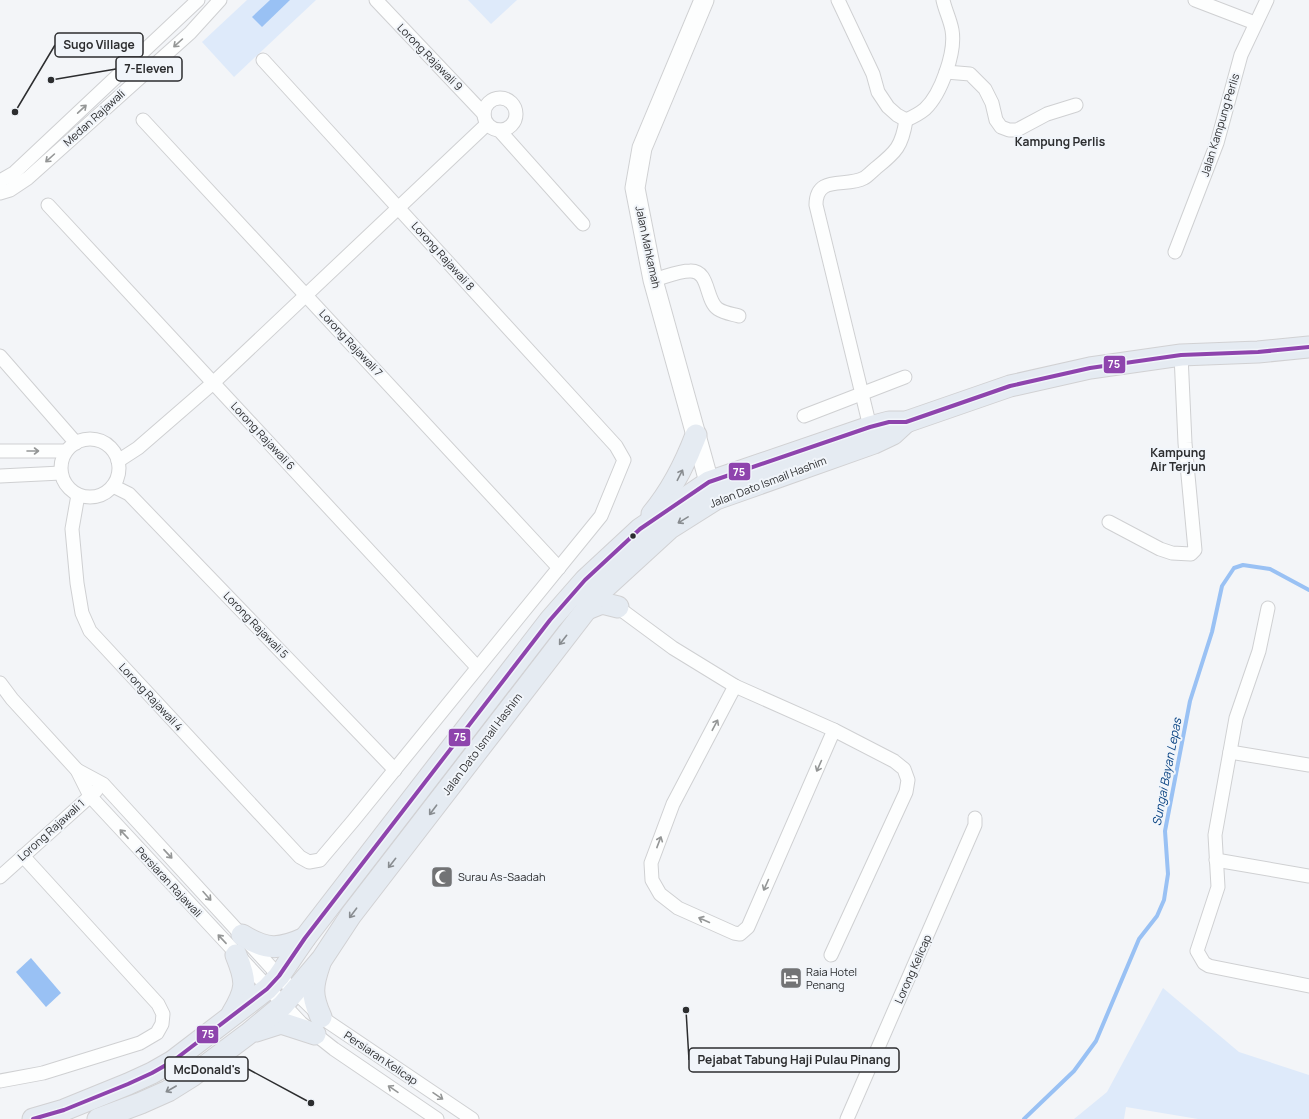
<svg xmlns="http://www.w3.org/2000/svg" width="1309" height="1119" viewBox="0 0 1309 1119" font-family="Manrope,sans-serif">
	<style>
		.green { fill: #deeafa }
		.water { fill: #99c1f4 }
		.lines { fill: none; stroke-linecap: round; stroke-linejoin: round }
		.stream { stroke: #99c1f4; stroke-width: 4 }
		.minor-casing { stroke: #cfd0d2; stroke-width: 15 }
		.secondary-casing { stroke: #cfd0d2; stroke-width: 21 }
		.primary-casing { stroke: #d1d1d3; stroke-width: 23 }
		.minor { stroke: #fdfefe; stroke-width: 13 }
		.secondary { stroke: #fdfefe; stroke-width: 19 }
		.primary { stroke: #e5ebf2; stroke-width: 21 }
		.bus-1-casing { stroke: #f1f5fa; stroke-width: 7 }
		.bus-1 { stroke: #8e44ad; stroke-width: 4 }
		.oneway { stroke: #949696 }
		.oneway2 { stroke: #888c90 }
		.bus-dot { fill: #2c2d2f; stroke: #f1f5fa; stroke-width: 1.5 }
		.labels { text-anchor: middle; stroke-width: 4; stroke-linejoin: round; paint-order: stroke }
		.street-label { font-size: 11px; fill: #2c2d2f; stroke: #f1f5fa }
		.poi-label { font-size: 11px; fill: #2c2d2f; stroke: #f1f5fa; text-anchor: start }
		.neighbourhood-label { font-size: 12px; font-weight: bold; fill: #2c2d2f; stroke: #f1f5fa }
		.water-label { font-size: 12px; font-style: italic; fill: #084282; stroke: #f1f5fa }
		.leader { fill: none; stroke: #2c2d2f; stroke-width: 1.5 }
		.callout-dot { fill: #2c2d2f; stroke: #f1f5fa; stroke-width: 1.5 }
		.callout { fill: #f1f5fa; stroke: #2c2d2f; stroke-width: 1.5 }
		.callout-label { font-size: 12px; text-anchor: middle; font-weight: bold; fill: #2c2d2f }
		.line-badge { stroke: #f1f5fa; stroke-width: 1.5 }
		.badge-label { font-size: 11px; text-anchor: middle; font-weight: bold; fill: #fff }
	</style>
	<rect width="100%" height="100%" fill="#f3f5f8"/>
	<g class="green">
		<path d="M247 0H316L234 77 202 42Z"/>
		<path d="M468 0H517L491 24Z"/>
		<path d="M1163 988 1239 1052 1309 1075V1119H1198L1126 1107 1124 1119H1074L1107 1092Z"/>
	</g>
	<g class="water">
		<path d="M270 0H290L262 27 252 17Z"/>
		<path d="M31 958 61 993 46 1007 16 972Z"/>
	</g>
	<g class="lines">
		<path class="stream" d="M1024 1119 1074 1071 1096 1041 1139 939 1157 916 1164 900 1168 874 1165 831 1190 701 1212 632 1222 586 1234 568 1243 565 1270 569 1309 590"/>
		<g class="minor-casing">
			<g id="minor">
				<path d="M376 0 484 114"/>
				<path d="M838 0 873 74 878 92 888 107 897 115 906 120"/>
				<path d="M1195 0 1255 23"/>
				<path d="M946 72 970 74 985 89 992 103 996 120 1001 127 1009 130H1017L1047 114 1076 105"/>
				<circle cx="500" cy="114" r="16"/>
				<path d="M143 120 559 568"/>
				<path d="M906 120C913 117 919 114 925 109 941 94 956 52 952 30 950 19 945 10 943 0"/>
				<path d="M499 130 583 224"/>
				<path d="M0 181 14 173 198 0"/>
				<path d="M0 193 10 190 28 178 190 33 220 0"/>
				<path d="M48 205 477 667"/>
				<path d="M1175 252 1217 143 1241 55 1267 0"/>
				<path d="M653 280C665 277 678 271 690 271 710 270 705 300 718 309 724 313 732 314 739 316"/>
				<path d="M0 356 76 443"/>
				<path d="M804 416 905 377"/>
				<path d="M870 427 816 205C816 174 846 188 864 178 868 176 872 171 876 168 896 152 902 146 906 120"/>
				<circle cx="90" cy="468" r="29"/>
				<path d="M0 451H66"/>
				<path d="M118 461 138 448 213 383 487 124"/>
				<path d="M0 476 61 473"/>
				<path d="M113 486 129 494 395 770"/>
				<path d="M78 495 72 529 77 583 82 613 90 631 300 857 309 862 320 860 353 821 601 516 624 460 616 446 263 60"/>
				<path d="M1109 522 1160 549 1172 553 1191 554 1195 550 1185 443 1181 355"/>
				<path d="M612 603 673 648 735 686 834 730 894 761 904 769 908 780 906 792 831 955"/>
				<path d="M1268 608 1259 651 1236 718 1215 835 1218 887 1197 951 1204 963 1209 966 1309 986"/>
				<path d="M0 683 12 699 77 770 90 796 301 1023 334 1049 437 1119"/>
				<path d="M735 686 673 804 651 863 652 880 660 894 678 908 734 933 740 934 748 927 834 730"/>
				<path d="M1230 752 1309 765"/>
				<path d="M77 770 103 784 279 976 321 1017 472 1119"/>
				<path d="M1216 860 1309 876"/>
				<path d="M0 877 96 791"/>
				<path d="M0 1081 43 1073 140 1043 157 1033 162 1024 163 1014 158 1004 23 856"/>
				<path d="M847 1119 975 825V818"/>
			</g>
		</g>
		<g class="secondary-casing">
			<path id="secondary" d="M704 0 642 148 635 188 653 280 709 482 714 495"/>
		</g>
		<g class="primary-casing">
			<g id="primary">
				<path d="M652 514C672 490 685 464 696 435"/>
				<path d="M587 609 602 603 618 607"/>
				<path d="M242 935C266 950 279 950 305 938"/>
				<path d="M320 963C312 986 311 995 321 1017"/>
				<path d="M232 1014C247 989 247 982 236 955"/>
				<path d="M256 1031 281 1023 315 1034"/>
				<path d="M33 1119 64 1110 128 1084 152 1073 173 1061 267 989 279 976 305 938 550 620 585 580 640 529 709 482 870 427 889 422H906L1010 386 1090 368 1181 355 1258 352 1309 347"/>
				<path d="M98 1119 141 1103 168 1091 192 1076 248 1034 283 1005 322 959 351 915 599 593 670 528 716 499 874 443 893 434 906 422"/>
			</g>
		</g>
		<use href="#minor" class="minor"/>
		<use href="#secondary" class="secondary"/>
		<use href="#primary" class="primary"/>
		<g class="bus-1-casing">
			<path id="bus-1" d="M33 1119 64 1110 128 1084 152 1073 173 1061 267 989 279 976 305 938 550 620 585 580 640 529 709 482 870 427 889 422H906L1010 386 1090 368 1181 355 1258 352 1309 347"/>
		</g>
		<use href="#bus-1" class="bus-1"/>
	</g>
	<defs><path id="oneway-shaft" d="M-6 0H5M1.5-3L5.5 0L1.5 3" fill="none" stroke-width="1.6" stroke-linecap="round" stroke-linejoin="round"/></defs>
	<g class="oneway">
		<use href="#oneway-shaft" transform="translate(178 43) rotate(138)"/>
		<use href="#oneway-shaft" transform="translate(82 109) rotate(-43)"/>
		<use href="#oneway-shaft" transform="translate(50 158) rotate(138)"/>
		<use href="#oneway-shaft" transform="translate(33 451)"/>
		<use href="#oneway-shaft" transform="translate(715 725) rotate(-62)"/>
		<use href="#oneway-shaft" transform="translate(819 766) rotate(114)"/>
		<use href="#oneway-shaft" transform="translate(124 834) rotate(-133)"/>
		<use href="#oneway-shaft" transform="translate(659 842) rotate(-69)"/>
		<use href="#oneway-shaft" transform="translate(168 854) rotate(47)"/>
		<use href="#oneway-shaft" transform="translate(766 885) rotate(114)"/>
		<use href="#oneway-shaft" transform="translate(207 896) rotate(48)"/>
		<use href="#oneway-shaft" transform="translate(704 920) rotate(-156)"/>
		<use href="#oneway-shaft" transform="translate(222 939) rotate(-133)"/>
		<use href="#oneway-shaft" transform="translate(393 1089) rotate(-146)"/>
		<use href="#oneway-shaft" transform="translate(438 1096) rotate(34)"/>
	</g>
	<g class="oneway2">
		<use href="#oneway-shaft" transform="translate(680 475) rotate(-63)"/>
		<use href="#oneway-shaft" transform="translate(683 520) rotate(149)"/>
		<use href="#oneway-shaft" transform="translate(563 640) rotate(128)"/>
		<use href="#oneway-shaft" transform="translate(433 810) rotate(127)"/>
		<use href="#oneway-shaft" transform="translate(392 863) rotate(128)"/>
		<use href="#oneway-shaft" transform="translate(353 913) rotate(127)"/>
		<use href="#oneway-shaft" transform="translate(171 1089) rotate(150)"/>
	</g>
	<defs>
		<g id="mosque-square" transform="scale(1.15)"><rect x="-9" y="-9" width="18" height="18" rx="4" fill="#727375" stroke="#f1f5fa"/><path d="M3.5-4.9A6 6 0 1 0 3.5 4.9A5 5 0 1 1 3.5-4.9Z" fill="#fff"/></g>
		<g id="hotel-square" transform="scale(1.15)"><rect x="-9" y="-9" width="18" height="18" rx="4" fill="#727375" stroke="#f1f5fa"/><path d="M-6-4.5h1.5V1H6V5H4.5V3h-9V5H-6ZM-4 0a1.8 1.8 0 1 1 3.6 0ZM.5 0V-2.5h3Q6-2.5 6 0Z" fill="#fff"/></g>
	</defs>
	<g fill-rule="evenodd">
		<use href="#mosque-square" x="442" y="877"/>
		<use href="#hotel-square" x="791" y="978"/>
	</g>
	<circle class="bus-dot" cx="633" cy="536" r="3.5"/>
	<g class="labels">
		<g class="street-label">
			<text transform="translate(430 57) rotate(46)" y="4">Lorong Rajawali 9</text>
			<text transform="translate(94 118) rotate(-42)" y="4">Medan Rajawali</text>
			<text transform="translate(1220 125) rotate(-73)" y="4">Jalan Kampung Perlis</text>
			<text transform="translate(648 247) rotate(78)" y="4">Jalan Mahkamah</text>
			<text transform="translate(443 256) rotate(48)" y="4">Lorong Rajawali 8</text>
			<text transform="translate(351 343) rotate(47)" y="4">Lorong Rajawali 7</text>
			<text transform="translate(263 436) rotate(47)" y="4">Lorong Rajawali 6</text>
			<text transform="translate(768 482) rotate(-21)" y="4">Jalan Dato Ismail Hashim</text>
			<text transform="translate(256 625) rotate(46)" y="4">Lorong Rajawali 5</text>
			<text transform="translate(151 697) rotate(47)" y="4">Lorong Rajawali 4</text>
			<text transform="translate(482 744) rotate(-53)" y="4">Jalan Dato Ismail Hashim</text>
			<text transform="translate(51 830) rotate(-42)" y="4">Lorong Rajawali 1</text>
			<text transform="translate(169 882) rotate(47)" y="4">Persiaran Rajawali</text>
			<text transform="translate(913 969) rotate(-66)" y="4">Lorong Kelicap</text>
			<text transform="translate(381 1058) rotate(34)" y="4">Persiaran Kelicap</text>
		</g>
		<g class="poi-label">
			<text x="458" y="881">Surau As-Saadah</text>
			<text x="806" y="976">Raia Hotel<tspan x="806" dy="13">Penang</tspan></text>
		</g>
		<g class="neighbourhood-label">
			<text x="1060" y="146">Kampung Perlis</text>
			<text x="1178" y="457">Kampung<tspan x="1178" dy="14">Air Terjun</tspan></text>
		</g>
		<g class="water-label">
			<text transform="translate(1167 772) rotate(-79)" y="4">Sungai Bayan Lepas</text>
		</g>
	</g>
	<path class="leader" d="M15 112L55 45M51 80L116 69M686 1010L689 1060M311 1103L248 1069"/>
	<g class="callout-dot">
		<circle cx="15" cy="112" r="4"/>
		<circle cx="51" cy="80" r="4"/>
		<circle cx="686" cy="1010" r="4"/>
		<circle cx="311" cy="1103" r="4"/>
	</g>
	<g class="callout">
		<rect x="55" y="33" width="88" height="24" rx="4"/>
		<rect x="116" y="57" width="66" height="24" rx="4"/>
		<rect x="689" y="1048" width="210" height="24" rx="4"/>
		<rect x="165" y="1057" width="83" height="24" rx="4"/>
	</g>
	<g class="callout-label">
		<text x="99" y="49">Sugo Village</text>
		<text x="149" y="73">7-Eleven</text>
		<text x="794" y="1064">Pejabat Tabung Haji Pulau Pinang</text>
		<text x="207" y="1074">McDonald's</text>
	</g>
	<g class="line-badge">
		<rect x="1103" y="355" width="23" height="19" rx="4" fill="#8e44ad"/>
		<rect x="728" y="462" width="23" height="19" rx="4" fill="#8e44ad"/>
		<rect x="448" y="728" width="23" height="19" rx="4" fill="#8e44ad"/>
		<rect x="196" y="1025" width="23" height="19" rx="4" fill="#8e44ad"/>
	</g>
	<g class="badge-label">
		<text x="1114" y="368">75</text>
		<text x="739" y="476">75</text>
		<text x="460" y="741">75</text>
		<text x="208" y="1038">75</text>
	</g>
</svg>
